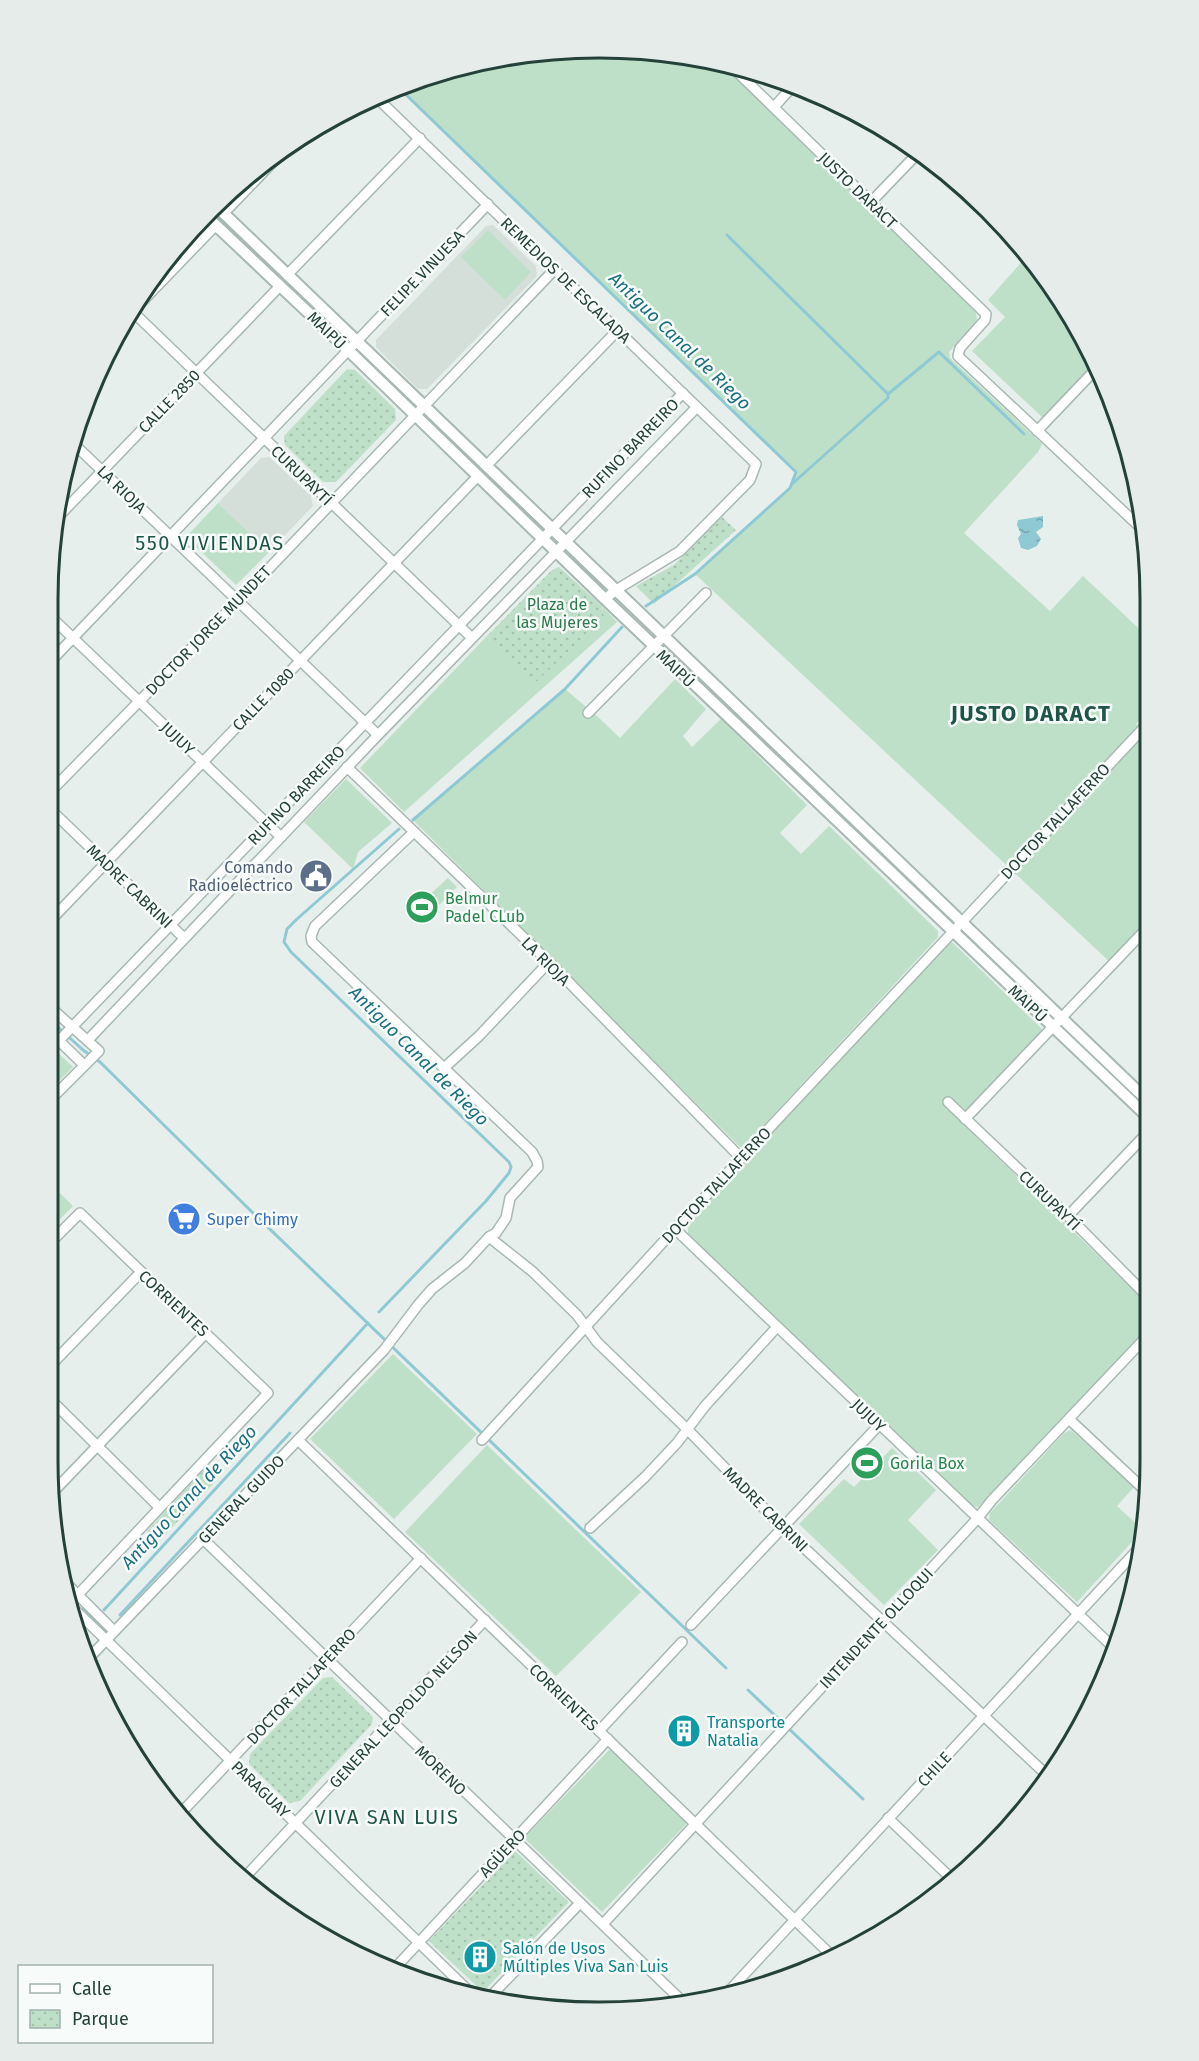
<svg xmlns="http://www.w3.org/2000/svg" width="1199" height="2061" viewBox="0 0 1199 2061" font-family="'Fira Sans',sans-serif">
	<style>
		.built { fill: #d4dfda }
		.grass { fill: #bfe0c8 }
		.park { fill: url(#park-dots) }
		.water { fill: url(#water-ripples) }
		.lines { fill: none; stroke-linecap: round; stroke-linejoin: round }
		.stream { stroke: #8ec9d4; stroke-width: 3 }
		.minor-casing { stroke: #a8b8b2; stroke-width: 12 }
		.tertiary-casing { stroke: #a8b8b2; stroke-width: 14 }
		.minor { stroke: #fff; stroke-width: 9 }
		.tertiary { stroke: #fff; stroke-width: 10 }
		.labels { text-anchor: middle; stroke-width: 5; stroke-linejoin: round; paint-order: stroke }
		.street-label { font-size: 16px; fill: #24423a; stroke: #f7fbf9 }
		.park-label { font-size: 16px; fill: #2d7a4b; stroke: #f7fbf9 }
		.service-label { font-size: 16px; fill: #4e5e75; stroke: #f7fbf9; text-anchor: end }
		.leisure-label { font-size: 16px; fill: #27864d; stroke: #f7fbf9; text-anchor: start }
		.shop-label { font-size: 16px; fill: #366cbe; stroke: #f7fbf9; text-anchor: start }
		.culture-label { font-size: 16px; fill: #0d838f; stroke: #f7fbf9; text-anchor: start }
		.water-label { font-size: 18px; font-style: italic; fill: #1c6f80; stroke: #f7fbf9 }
		.quarter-label { font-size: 20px; letter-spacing: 1.5px; fill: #1f5548; stroke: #f7fbf9 }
		.district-label { font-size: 22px; font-weight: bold; letter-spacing: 1.5px; fill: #1f5548; stroke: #f7fbf9 }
		.rim { fill: none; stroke: #24423a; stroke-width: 3 }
	</style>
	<defs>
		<pattern id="park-dots" width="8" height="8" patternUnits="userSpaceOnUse" patternTransform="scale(1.5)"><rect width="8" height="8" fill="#bfe0c8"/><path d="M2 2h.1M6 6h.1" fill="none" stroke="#a4c1ad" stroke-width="1.8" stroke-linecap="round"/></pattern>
		<pattern id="water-ripples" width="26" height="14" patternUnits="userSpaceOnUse" patternTransform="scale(1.5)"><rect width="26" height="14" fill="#8ec9d4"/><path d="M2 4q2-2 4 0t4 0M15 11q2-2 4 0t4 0" fill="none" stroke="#74a5ad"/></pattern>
	</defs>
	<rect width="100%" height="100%" fill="#e6efeb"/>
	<g class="built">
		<path d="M493 225 536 266 537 276 427 389H418L376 347V340L486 226Z"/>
		<path d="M269 457 311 496 313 506 269 552 218 503 261 458Z"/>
	</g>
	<g class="grass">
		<path d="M599 48 707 59 720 63 976 312 977 321 949 352 950 358 1042 444 1038 452 964 533 1050 611 1083 576 1150 639V708L1136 724 1150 737V925L1112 964 695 574 790 488 796 472 398 87 492 59Z"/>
		<path d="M488 230 531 272 505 300 461 257Z"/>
		<path d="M1026 257 1077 323 1095 364 1043 418 972 351 1005 317 988 300Z"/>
		<path d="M218 503 269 552 236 585 186 537Z"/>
		<path d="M603 607 617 622 404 812 360 768 489 634 490 644 603 617Z"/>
		<path d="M675 679 706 709 683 736 692 747 721 719 807 805 780 833 801 854 829 826 938 931V937L742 1149 413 820 565 689 597 716 620 738Z"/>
		<path d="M346 779 392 823 358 852 353 869 304 822Z"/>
		<path d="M448 878 457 887 438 906 428 896Z"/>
		<path d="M949 942 953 943 1044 1031 960 1121 1150 1306V1326L978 1507 968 1505 688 1234V1223Z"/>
		<path d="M57 1052 73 1067 48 1092 49 1061Z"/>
		<path d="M59 1192 73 1206 48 1231V1202Z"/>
		<path d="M393 1354 477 1434 394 1519 310 1439Z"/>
		<path d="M1071 1430 1134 1487 1117 1506 1143 1530 1077 1602 989 1520 990 1513 1064 1433Z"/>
		<path d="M487 1445 641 1592 556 1676 405 1532Z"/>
		<path d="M892 1448 936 1490 908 1520 938 1550 884 1605 799 1524 844 1479 854 1487Z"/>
		<path d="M610 1749 688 1822 602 1912 524 1838Z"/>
	</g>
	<g class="park">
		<path d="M347 369 355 370 395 409 396 420 336 482H323L285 445 284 436Z"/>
		<path d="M722 517 736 530 654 604 636 586 674 565Z"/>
		<path d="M559 567 602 606 604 617 537 681H529L490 644 489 634 552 570Z"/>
		<path d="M204 1470 216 1481 158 1542 147 1531Z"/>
		<path d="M332 1677 373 1717 372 1724 300 1801 289 1803 249 1764 250 1754 323 1678Z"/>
		<path d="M515 1851 569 1902 483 1992 429 1941Z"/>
	</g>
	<path class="water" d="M1043 516V527L1036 532 1041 539 1037 546 1028 550 1021 548 1018 538 1021 534 1017 525 1018 520Z"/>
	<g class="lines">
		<g class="stream">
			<path d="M398 87 796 472 790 488 695 574 646 606"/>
			<path d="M209 210 337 332"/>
			<path d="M727 235 888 394"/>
			<path d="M374 368 408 400"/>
			<path d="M430 421 535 522"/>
			<path d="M792 484 888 398V394L939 352 1024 434"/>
			<path d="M571 557 605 589"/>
			<path d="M413 820 565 689 622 627"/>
			<path d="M49 1019 83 1050 100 1062 250 1210 726 1668"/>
			<path d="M379 1312 486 1201 509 1173 511 1167 509 1162 291 952 284 942 287 929 297 919 399 829"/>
			<path d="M83 1609 105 1631"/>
			<path d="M104 1610 368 1323"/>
			<path d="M120 1615 290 1433"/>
			<path d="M77 1639 83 1632"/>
			<path d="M85 1652 90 1647"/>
			<path d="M748 1690 863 1799"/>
		</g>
		<g class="minor-casing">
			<g id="minor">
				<path d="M731 66 986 314 985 320 960 348 958 356 1143 530"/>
				<path d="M376 97 756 464 750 480 680 551 616 590 605 599"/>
				<path d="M774 107 794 85"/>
				<path d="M871 202 919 152"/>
				<path d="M224 213 294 140"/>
				<path d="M287 275 420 138"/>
				<path d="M132 311 472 638"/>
				<path d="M131 313 216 225"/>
				<path d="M1037 431 1097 368"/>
				<path d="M73 443 378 735"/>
				<path d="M486 466 618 330"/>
				<path d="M58 517 280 286"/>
				<path d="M49 615 281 837"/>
				<path d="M49 663 488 204"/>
				<path d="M588 713 706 593"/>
				<path d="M347 767 549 962 741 1158"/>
				<path d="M49 793 238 601 555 269"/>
				<path d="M49 808 184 938"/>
				<path d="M49 922 478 476"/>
				<path d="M49 1031 84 1065"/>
				<path d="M88 1040 378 735 697 407"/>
				<path d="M49 1051 683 393"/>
				<path d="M444 1068 479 1036 549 962"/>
				<path d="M48 1102 99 1051 49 1006"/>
				<path d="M948 1102 1068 1216 1150 1299"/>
				<path d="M965 1119 1150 925"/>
				<path d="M1068 1216 1150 1130"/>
				<path d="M675 1229 1116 1650"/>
				<path d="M489 1237 533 1272 577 1315 597 1342 688 1430 783 1528 1049 1777"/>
				<path d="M48 1245 80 1213 268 1393 71 1602"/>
				<path d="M48 1368 141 1272"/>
				<path d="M48 1397 159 1507"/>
				<path d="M1069 1419 1150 1495"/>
				<path d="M298 1440 831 1955"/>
				<path d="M482 1440 675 1229 1150 721"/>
				<path d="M53 1492 206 1333"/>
				<path d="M590 1528 645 1477 677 1443 705 1406 777 1327"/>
				<path d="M203 1539 681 2000"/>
				<path d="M69 1586 114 1631"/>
				<path d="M72 1607 475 1997"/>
				<path d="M691 1625 879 1425"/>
				<path d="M88 1659 384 1350 418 1305 432 1289 465 1263 489 1237 496 1233 506 1218 510 1198 538 1167 537 1161 532 1152 312 942 311 936 315 926 414 832"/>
				<path d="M599 1731 682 1642"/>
				<path d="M180 1814 421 1558"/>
				<path d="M888 1818 953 1880"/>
				<path d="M246 1876 485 1620"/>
				<path d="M603 1924 977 1519 992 1500 1150 1333"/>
				<path d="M396 1967 608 1739"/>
				<path d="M728 1992 1140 1547"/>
				<path d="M489 1998 580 1903"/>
			</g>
		</g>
		<g class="tertiary-casing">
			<g id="tertiary">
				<path d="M215 205 1150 1103"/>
				<path d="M205 215 348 350 605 599 1150 1119"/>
			</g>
		</g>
		<use href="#minor" class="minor"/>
		<use href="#tertiary" class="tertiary"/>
	</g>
	<defs>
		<g id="civic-disc" transform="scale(1.725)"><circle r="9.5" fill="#5c6f8a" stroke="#f7fbf9"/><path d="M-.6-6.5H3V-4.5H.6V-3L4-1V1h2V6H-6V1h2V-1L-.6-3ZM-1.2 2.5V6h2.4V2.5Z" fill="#fff"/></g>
		<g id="stadium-disc" transform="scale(1.725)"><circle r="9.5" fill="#2e9e5b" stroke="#f7fbf9"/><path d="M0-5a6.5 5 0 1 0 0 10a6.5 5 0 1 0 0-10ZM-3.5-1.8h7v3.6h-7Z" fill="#fff"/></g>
		<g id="supermarket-disc" transform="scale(1.725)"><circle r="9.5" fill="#3f7fe0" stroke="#f7fbf9"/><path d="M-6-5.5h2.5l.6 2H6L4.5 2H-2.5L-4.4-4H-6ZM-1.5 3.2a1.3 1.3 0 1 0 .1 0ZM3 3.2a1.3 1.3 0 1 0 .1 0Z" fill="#fff"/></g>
		<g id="building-disc" transform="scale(1.725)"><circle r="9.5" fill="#0f9aa8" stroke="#f7fbf9"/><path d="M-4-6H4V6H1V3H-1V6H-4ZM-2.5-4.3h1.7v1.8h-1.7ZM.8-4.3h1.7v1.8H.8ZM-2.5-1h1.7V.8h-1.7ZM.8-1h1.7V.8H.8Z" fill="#fff"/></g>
	</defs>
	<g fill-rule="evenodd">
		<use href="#civic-disc" x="316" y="876"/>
		<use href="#stadium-disc" x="422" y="907"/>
		<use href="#supermarket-disc" x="184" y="1219"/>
		<use href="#stadium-disc" x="867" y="1463"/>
		<use href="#building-disc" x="684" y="1731"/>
		<use href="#building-disc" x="480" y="1957"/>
	</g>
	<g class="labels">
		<g class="street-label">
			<text transform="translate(858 190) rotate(44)" y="6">JUSTO DARACT</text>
			<text transform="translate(422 273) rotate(-46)" y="6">FELIPE VINUESA</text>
			<text transform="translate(566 280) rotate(44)" y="6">REMEDIOS DE ESCALADA</text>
			<text transform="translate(327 330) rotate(44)" y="6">MAIPÚ</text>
			<text transform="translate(169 401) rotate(-46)" y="6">CALLE 2850</text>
			<text transform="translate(630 448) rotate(-46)" y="6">RUFINO BARREIRO</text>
			<text transform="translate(302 475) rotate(44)" y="6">CURUPAYTÍ</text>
			<text transform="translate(122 489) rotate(44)" y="6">LA RIOJA</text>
			<text transform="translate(208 630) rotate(-46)" y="6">DOCTOR JORGE MUNDET</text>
			<text transform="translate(676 668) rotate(44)" y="6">MAIPÚ</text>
			<text transform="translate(263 699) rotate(-46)" y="6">CALLE 1080</text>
			<text transform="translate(178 738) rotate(44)" y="6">JUJUY</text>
			<text transform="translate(296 795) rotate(-46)" y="6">RUFINO BARREIRO</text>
			<text transform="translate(1055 821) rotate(-47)" y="6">DOCTOR TALLAFERRO</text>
			<text transform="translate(130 886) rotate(44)" y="6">MADRE CABRINI</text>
			<text transform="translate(546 961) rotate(45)" y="6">LA RIOJA</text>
			<text transform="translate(1028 1003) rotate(43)" y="6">MAIPÚ</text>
			<text transform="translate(716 1185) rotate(-47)" y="6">DOCTOR TALLAFERRO</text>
			<text transform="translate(1050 1200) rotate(44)" y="6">CURUPAYTÍ</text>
			<text transform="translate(174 1303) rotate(43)" y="6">CORRIENTES</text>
			<text transform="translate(869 1415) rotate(44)" y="6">JUJUY</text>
			<text transform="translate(241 1499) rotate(-46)" y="6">GENERAL GUIDO</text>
			<text transform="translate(766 1509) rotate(45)" y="6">MADRE CABRINI</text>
			<text transform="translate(876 1628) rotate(-47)" y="6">INTENDENTE OLLOQUI</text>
			<text transform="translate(301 1686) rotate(-47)" y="6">DOCTOR TALLAFERRO</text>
			<text transform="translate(564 1697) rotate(44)" y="6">CORRIENTES</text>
			<text transform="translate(403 1709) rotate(-47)" y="6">GENERAL LEOPOLDO NELSON</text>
			<text transform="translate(934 1769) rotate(-47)" y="6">CHILE</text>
			<text transform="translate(441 1770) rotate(44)" y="6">MORENO</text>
			<text transform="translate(261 1789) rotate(44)" y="6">PARAGUAY</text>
			<text transform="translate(502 1853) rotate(-47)" y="6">AGÜERO</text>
		</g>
		<g class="park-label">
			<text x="557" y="610">Plaza de<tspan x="557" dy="18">las Mujeres</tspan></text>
		</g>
		<g class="service-label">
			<text x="293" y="873">Comando<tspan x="293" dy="18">Radioeléctrico</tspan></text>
		</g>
		<g class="leisure-label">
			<text x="445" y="904">Belmur<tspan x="445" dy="18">Padel CLub</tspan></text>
			<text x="890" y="1469">Gorila Box</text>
		</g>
		<g class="shop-label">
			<text x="207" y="1225">Super Chimy</text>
		</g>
		<g class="culture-label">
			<text x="707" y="1728">Transporte<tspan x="707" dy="18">Natalia</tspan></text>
			<text x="503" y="1954">Salón de Usos<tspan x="503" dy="18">Múltiples Viva San Luis</tspan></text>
		</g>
		<g class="water-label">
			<text transform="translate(680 341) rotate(44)" y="6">Antiguo Canal de Riego</text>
			<text transform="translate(419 1056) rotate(45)" y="6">Antiguo Canal de Riego</text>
			<text transform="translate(189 1497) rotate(-47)" y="6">Antiguo Canal de Riego</text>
		</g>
		<g class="quarter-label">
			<text x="210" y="550">550 VIVIENDAS</text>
			<text x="387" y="1824">VIVA SAN LUIS</text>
		</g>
		<g class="district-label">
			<text x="1031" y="721">JUSTO DARACT</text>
		</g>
	</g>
	<path d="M0 0H1199V2061H0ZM599 58H599A541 541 0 0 1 1140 599V1461A541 541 0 0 1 599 2002H599A541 541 0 0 1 58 1461V599A541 541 0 0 1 599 58Z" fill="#e6ecea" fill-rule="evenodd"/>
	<path class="rim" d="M599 58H599A541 541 0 0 1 1140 599V1461A541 541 0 0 1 599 2002H599A541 541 0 0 1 58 1461V599A541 541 0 0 1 599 58Z"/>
	<rect x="18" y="1965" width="195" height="78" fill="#f7fbf9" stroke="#a3b1ad" stroke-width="1.5"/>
	<rect x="30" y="1984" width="30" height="9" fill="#ffffff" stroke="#a3b1ad" stroke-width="1.5"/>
	<text x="72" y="1995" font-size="18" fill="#24423a">Calle</text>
	<rect x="30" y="2010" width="30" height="18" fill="url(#park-dots)" stroke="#a3b1ad" stroke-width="1.5"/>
	<text x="72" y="2025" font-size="18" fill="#24423a">Parque</text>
</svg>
